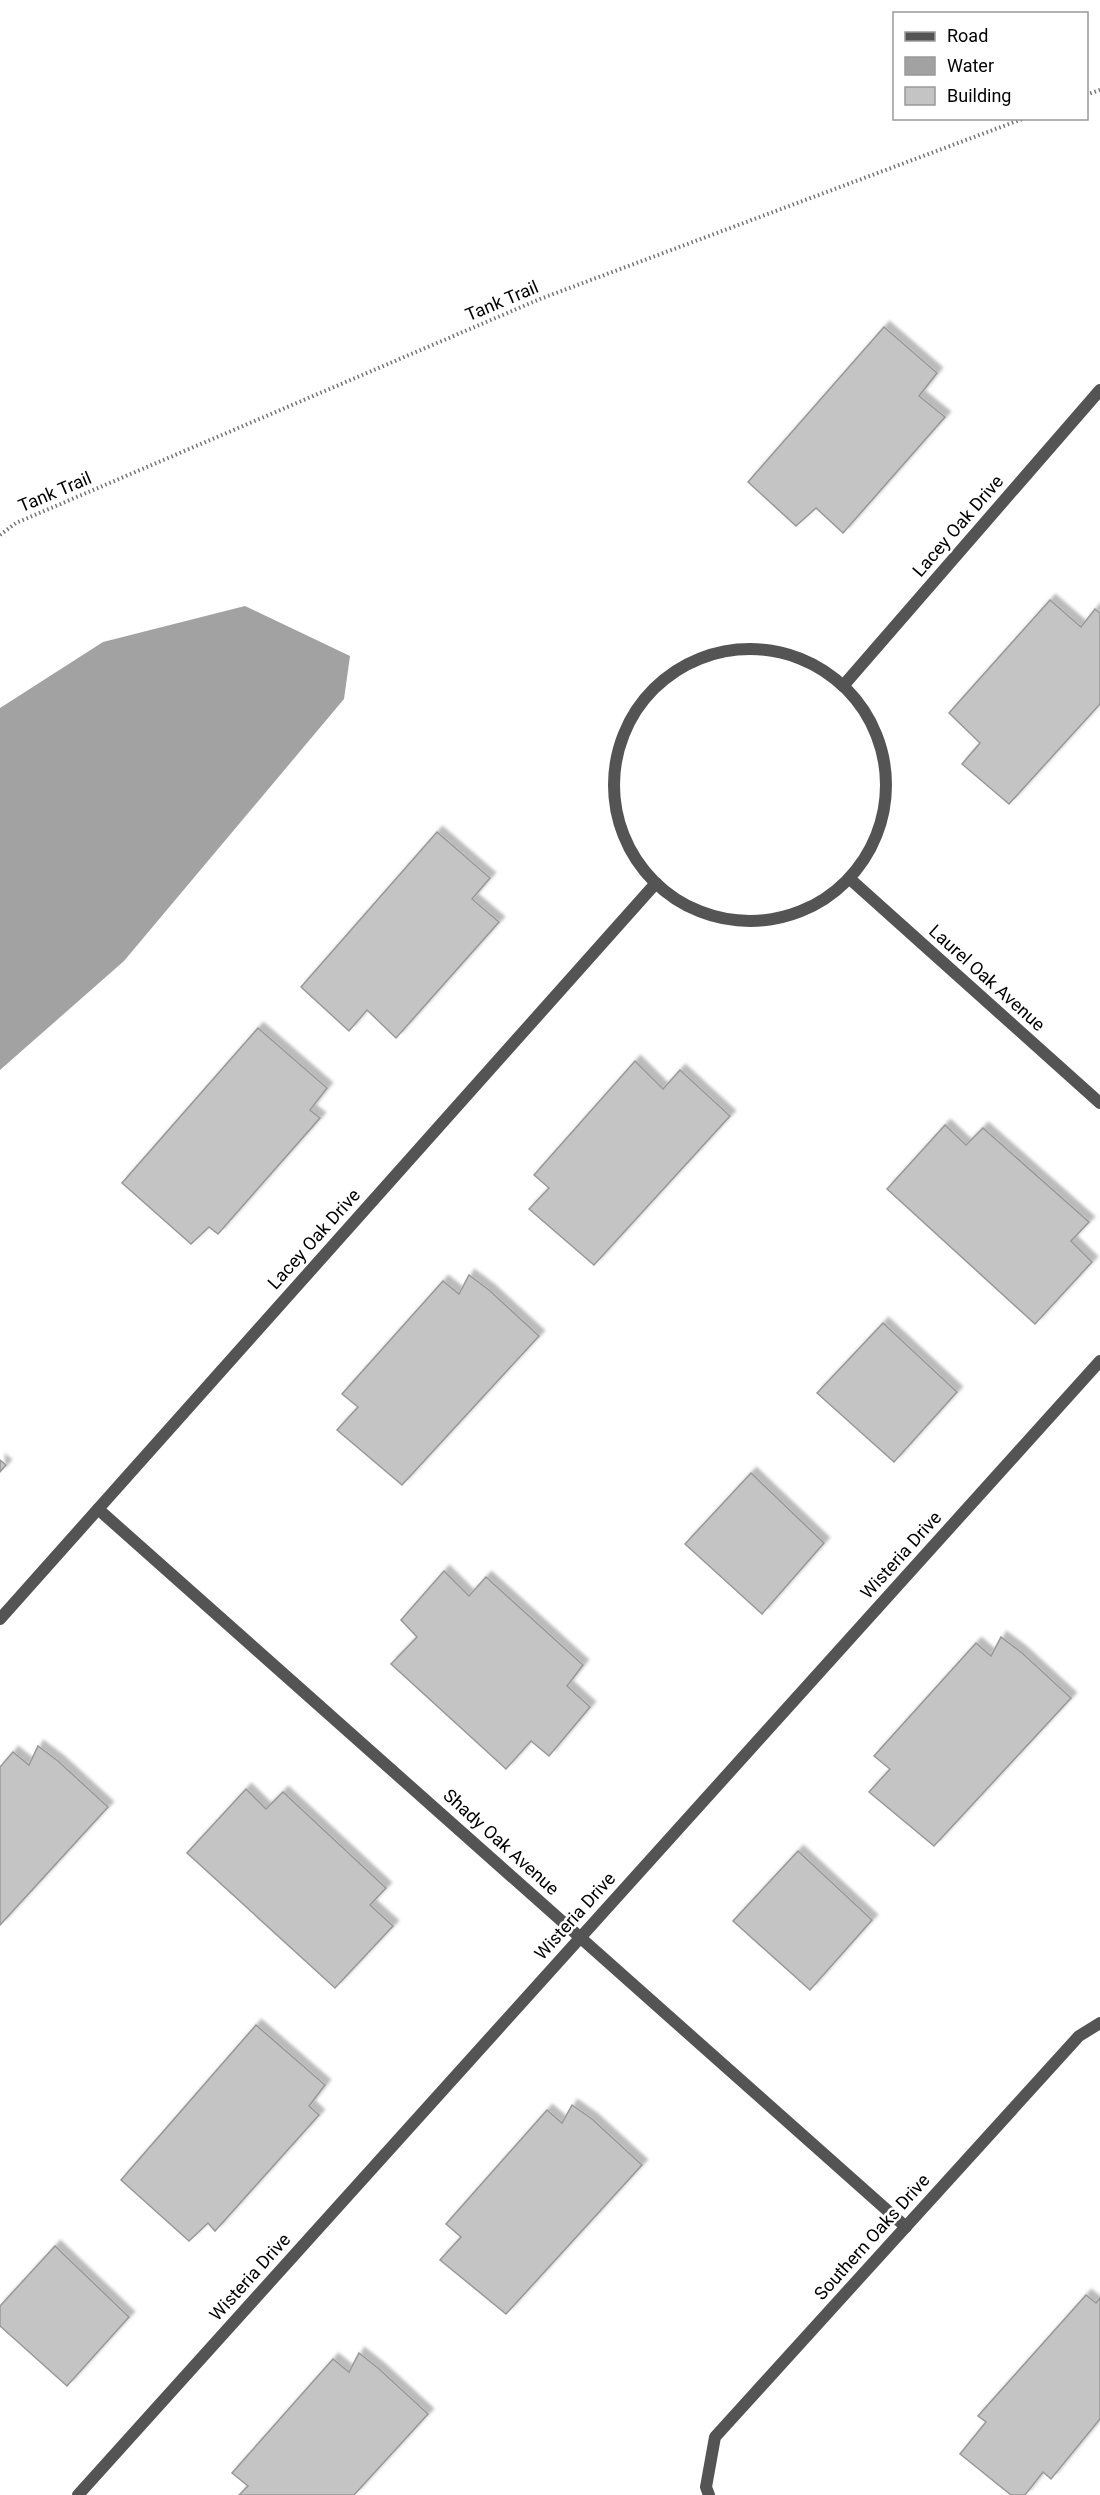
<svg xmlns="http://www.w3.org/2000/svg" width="1100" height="2495" viewBox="0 0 1100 2495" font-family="Roboto,sans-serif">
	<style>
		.water { fill: #a2a2a2 }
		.building { fill: #c4c4c4; stroke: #989898; stroke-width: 1.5; filter: url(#shadow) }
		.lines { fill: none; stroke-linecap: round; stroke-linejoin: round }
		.path { stroke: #767676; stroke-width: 4; stroke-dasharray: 1.5 3; stroke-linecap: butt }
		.minor { stroke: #545454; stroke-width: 12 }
		.labels { text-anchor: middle; stroke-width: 5; stroke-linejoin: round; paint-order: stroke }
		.street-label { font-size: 18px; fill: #000; stroke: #fff }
	</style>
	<defs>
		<filter id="shadow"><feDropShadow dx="5.5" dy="-5.5" stdDeviation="1.5" flood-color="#0004"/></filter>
	</defs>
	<rect width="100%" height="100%" fill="#fff"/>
	<path class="water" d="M245 606 350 656 344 699 124 961 0 1070V708L103 642Z"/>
	<g class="building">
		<path d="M884 327 937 373 919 396 945 417 843 533 816 508 796 526 748 482Z"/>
		<path d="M1050 600 1081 627 1095 609 1100 613V704L1009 804 962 764 980 743 949 713Z"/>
		<path d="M437 832 490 878 472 899 499 922 396 1038 367 1010 349 1031 301 987Z"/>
		<path d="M258 1028 327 1088 310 1110 320 1118 218 1234 209 1227 191 1244 122 1183Z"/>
		<path d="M635 1061 663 1089 680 1070 730 1116 594 1265 529 1209 549 1188 534 1175Z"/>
		<path d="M945 1125 966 1145 983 1128 1089 1222 1071 1241 1092 1262 1035 1324 887 1189Z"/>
		<path d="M469 1275 489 1290 539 1336 402 1485 337 1430 358 1407 342 1394 443 1281 459 1294Z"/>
		<path d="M883 1323 957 1392 894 1462 817 1393Z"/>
		<path d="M0 1460 6 1465 0 1472Z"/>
		<path d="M751 1473 824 1543 762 1614 685 1544Z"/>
		<path d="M444 1571 469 1596 486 1577 583 1665 567 1686 590 1707 549 1756 531 1741 506 1769 391 1664 417 1637 401 1620Z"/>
		<path d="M1001 1637 1021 1652 1071 1698 934 1846 869 1792 890 1769 874 1756 976 1643 991 1656Z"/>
		<path d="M38 1746 58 1761 108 1807 0 1925V1767L13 1752 29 1765Z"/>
		<path d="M246 1789 266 1809 283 1792 386 1888 370 1905 393 1926 335 1988 187 1853Z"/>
		<path d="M798 1851 872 1920 810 1990 733 1921Z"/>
		<path d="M256 2025 325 2085 309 2106 319 2115 215 2231 208 2223 189 2241 121 2180Z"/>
		<path d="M572 2105 592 2119 642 2165 506 2314 440 2260 461 2237 446 2224 547 2110 562 2123Z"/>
		<path d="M55 2246 129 2317 67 2386 0 2326V2306Z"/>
		<path d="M1086 2295 1096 2303 1100 2298V2419L1051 2479 1043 2472 1025 2495H1011L960 2454 986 2422 978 2416Z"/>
		<path d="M359 2353 378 2368 428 2414 354 2495H239L248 2486 232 2473 333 2359 349 2372Z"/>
	</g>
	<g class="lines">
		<g class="path">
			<path d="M1086 95 1100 90"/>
			<path d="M0 535 16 523 540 299 1025 118"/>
		</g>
		<g class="minor">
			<circle cx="750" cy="785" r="136"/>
			<path d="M843 686 1100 390"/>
			<path d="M850 879 1100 1103"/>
			<path d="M98 1509 906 2227"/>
			<path d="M0 1619 656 883"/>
			<path d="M78 2495 1100 1361"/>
			<path d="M709 2495 706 2487 715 2437 1079 2036 1100 2023"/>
		</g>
	</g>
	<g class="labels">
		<g class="street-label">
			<text transform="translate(502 301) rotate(-23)" y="6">Tank Trail</text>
			<text transform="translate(55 492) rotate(-23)" y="6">Tank Trail</text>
			<text transform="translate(958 526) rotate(-49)" y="6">Lacey Oak Drive</text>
			<text transform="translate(987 978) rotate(42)" y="6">Laurel Oak Avenue</text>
			<text transform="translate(314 1239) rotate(-48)" y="6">Lacey Oak Drive</text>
			<text transform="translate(901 1555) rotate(-48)" y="6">Wisteria Drive</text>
			<text transform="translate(501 1842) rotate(42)" y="6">Shady Oak Avenue</text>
			<text transform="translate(575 1916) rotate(-48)" y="6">Wisteria Drive</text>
			<text transform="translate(872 2237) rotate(-48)" y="6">Southern Oaks Drive</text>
			<text transform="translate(250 2277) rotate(-48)" y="6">Wisteria Drive</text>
		</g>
	</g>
	<rect x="893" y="12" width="195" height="108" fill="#ffffff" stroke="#999999" stroke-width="1.5"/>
	<rect x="905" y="32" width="30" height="9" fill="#545454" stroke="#999999" stroke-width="1.5"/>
	<text x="947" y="42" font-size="18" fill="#000000">Road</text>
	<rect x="905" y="57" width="30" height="18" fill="#a2a2a2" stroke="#999999" stroke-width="1.5"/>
	<text x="947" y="72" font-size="18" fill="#000000">Water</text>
	<rect x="905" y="87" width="30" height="18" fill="#c4c4c4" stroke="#999999" stroke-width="1.5"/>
	<text x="947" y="102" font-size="18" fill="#000000">Building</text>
</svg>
